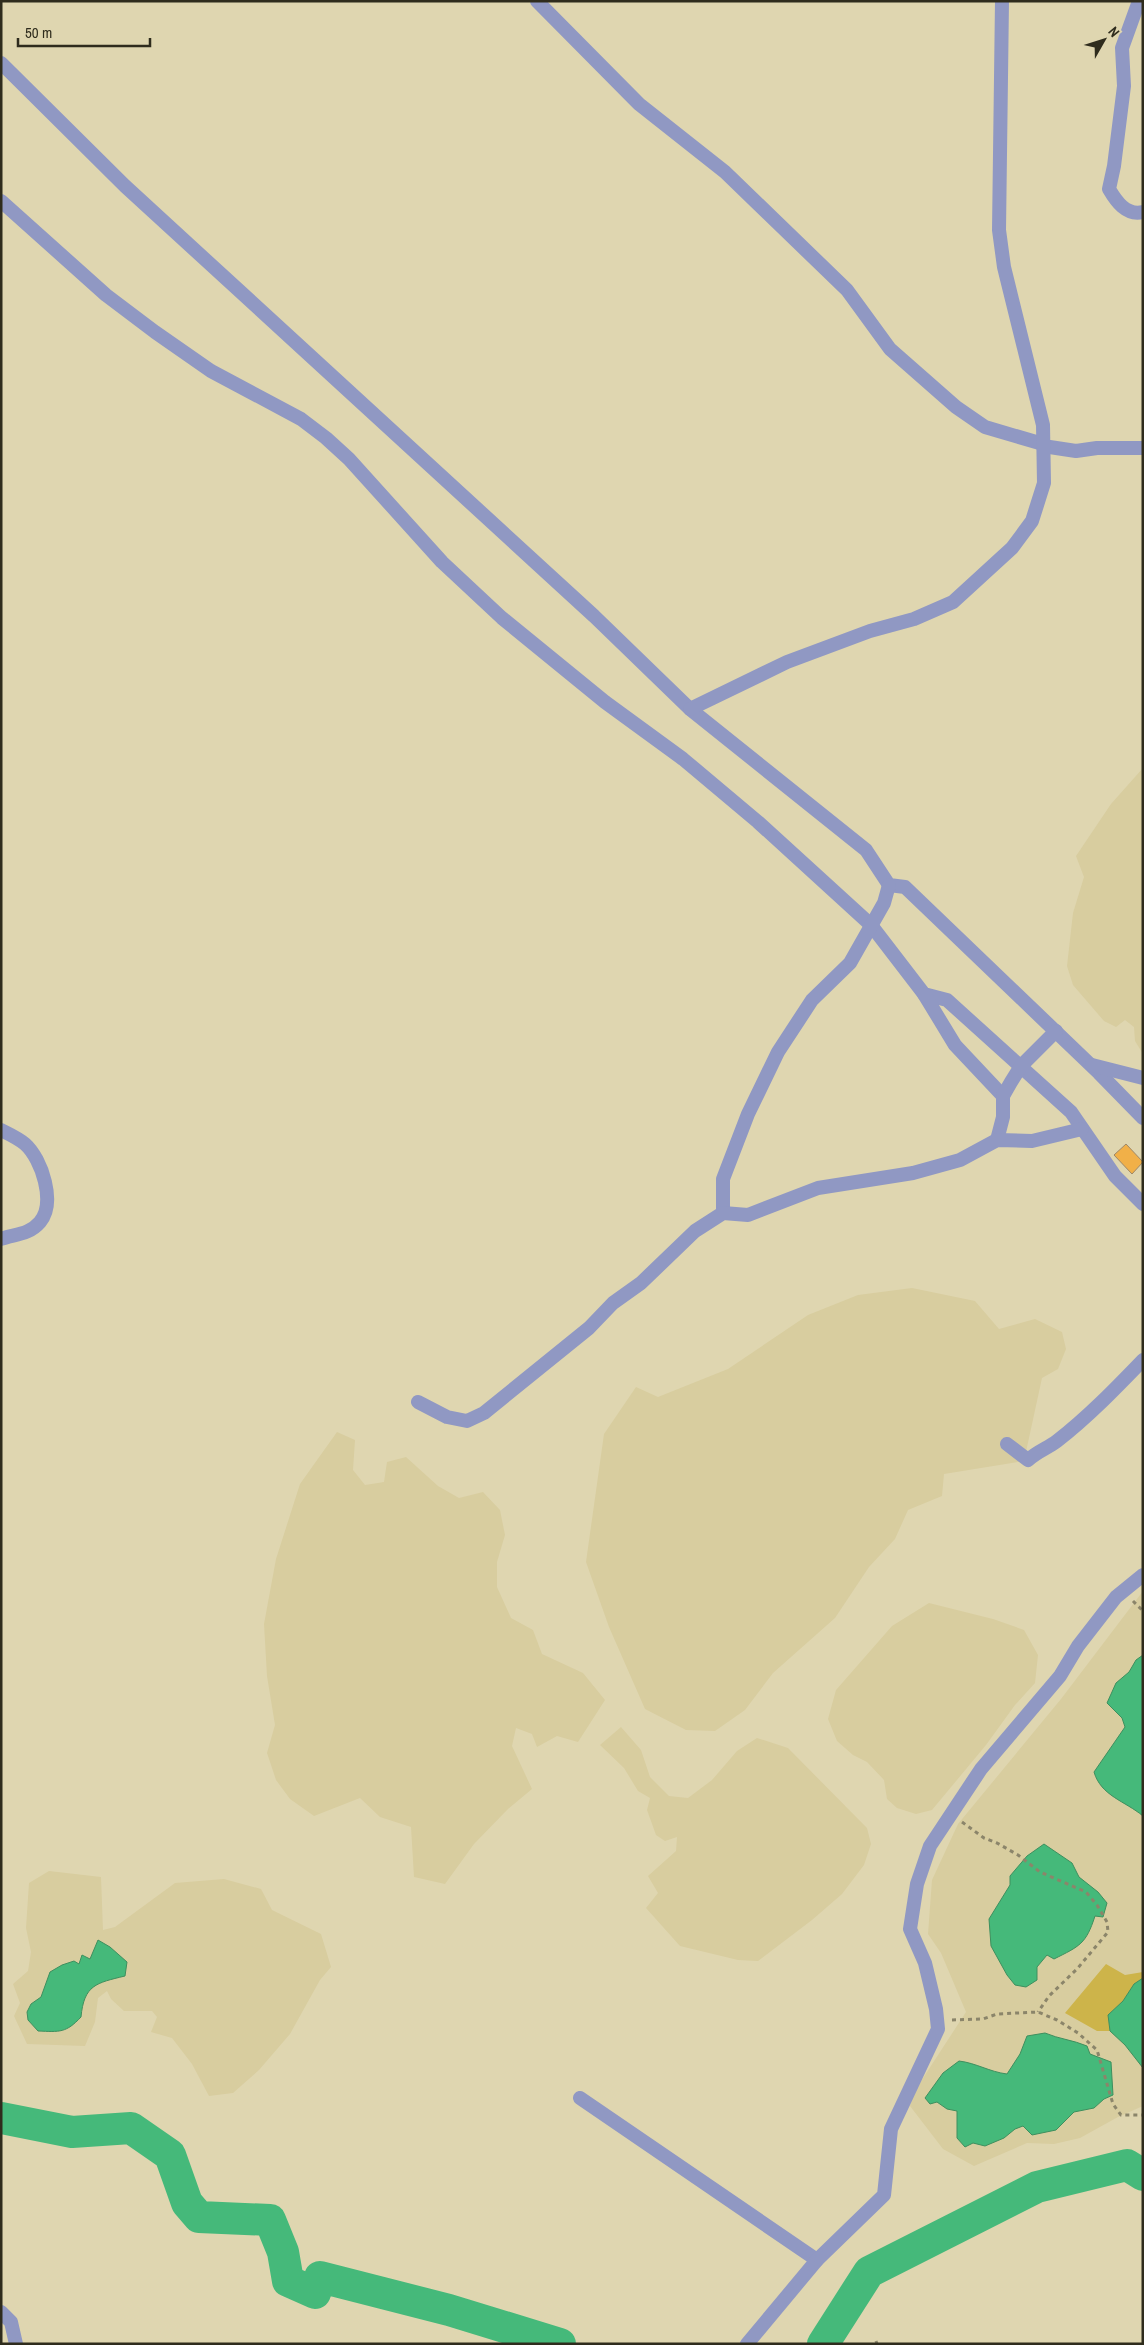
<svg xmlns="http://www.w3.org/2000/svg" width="1144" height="2345" viewBox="0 0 1144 2345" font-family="'Archivo Narrow',sans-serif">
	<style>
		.built { fill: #d8cd9f }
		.green { fill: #cdb44a }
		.water { fill: #45b97a; stroke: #3e8f5e }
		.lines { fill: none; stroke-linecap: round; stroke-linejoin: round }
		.river { stroke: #45b97a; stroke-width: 32 }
		.building { fill: #f1b048; stroke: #9e8868 }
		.path { stroke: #8b856a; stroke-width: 3; stroke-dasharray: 4 4; stroke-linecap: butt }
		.minor { stroke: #9098c3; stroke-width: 14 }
	</style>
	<rect width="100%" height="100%" fill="#dfd6b0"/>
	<g class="built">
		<path d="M1143 768V1054L1135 1041 1134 1027 1125 1020 1116 1027 1104 1021 1073 985 1067 966 1073 913 1084 877 1076 856 1111 804Z"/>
		<path d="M912 1288 975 1301 999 1329 1035 1319 1062 1332 1066 1349 1058 1369 1042 1378 1024 1461 944 1474 942 1496 908 1510 895 1539 869 1567 835 1618 773 1673 745 1710 715 1731 686 1730 645 1709 609 1627 586 1562 604 1434 636 1387 658 1397 728 1369 808 1315 858 1295Z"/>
		<path d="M337 1432 355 1440 353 1470 365 1485 384 1482 387 1462 406 1457 438 1486 459 1498 483 1492 500 1510 505 1535 497 1562V1587L511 1618 533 1630 542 1654 583 1673 605 1700 578 1742 557 1736 537 1747 532 1734 516 1728 512 1746 532 1789 508 1809 474 1844 445 1884 414 1877 411 1827 380 1817 360 1798 314 1816 290 1799 276 1780 267 1753 275 1725 267 1676 264 1624 276 1559 300 1484Z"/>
		<path d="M1143 1591V2106L1118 2117 1080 2138 1054 2144 1027 2143 974 2166 943 2149 910 2106 914 2092 966 2012 941 1953 928 1934 932 1880 958 1824 1061 1699Z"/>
		<path d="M929 1603 993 1619 1024 1630 1038 1655 1035 1683 1015 1705 986 1745 932 1810 916 1814 897 1808 887 1799 884 1780 867 1762 853 1755 837 1741 828 1719 836 1690 892 1626Z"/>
		<path d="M621 1727 641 1750 650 1777 669 1796 688 1798 712 1780 737 1751 757 1738 788 1748 867 1828 871 1844 864 1865 842 1894 812 1920 758 1961 738 1960 680 1946 646 1908 658 1893 648 1876 676 1851 677 1837 665 1841 656 1835 647 1810 650 1798 638 1791 624 1768 600 1745Z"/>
		<path d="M49 1871 101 1877 103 1930 115 1927 175 1883 224 1879 261 1889 272 1910 321 1934 331 1967 320 1980 290 2034 259 2070 233 2093 209 2096 192 2064 172 2038 151 2032 157 2017 152 2011H124L111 1999 107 1991 98 1998 95 2022 85 2046 27 2044 14 2016 20 2003 13 1984 28 1971 31 1952 26 1928 29 1883Z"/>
	</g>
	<path class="green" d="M1106 1964 1125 1975 1143 1972V1978L1134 1984 1123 2001 1108 2015 1110 2031H1097L1065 2013Z"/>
	<g class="water">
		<path d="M1143 1655V1816C1125 1801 1101 1796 1094 1772L1125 1727 1122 1718 1107 1703 1116 1683 1129 1672 1136 1660Z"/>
		<path d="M1044 1844 1072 1863 1079 1877 1098 1892 1107 1903 1103 1917 1095 1916C1086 1944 1080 1946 1054 1959L1047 1955 1037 1967V1980L1026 1987 1015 1985 1007 1975 991 1946 989 1919 1010 1885V1876L1027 1856Z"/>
		<path d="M98 1940 110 1947 127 1962 125 1976C96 1983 84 1985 81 2017 66 2033 60 2032 38 2031L28 2020 27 2012 31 2004 41 1997 50 1972 62 1965 74 1961 79 1964 82 1955 90 1959Z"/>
		<path d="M1143 1978V2068L1125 2045 1110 2031 1108 2015 1123 2001 1134 1984Z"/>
		<path d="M1045 2033C1059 2039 1073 2040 1087 2046L1090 2054 1111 2062 1113 2095 1104 2099 1094 2108 1074 2112 1056 2130 1032 2135 1023 2126 1015 2129 1004 2138 985 2146 973 2143 965 2147 957 2138V2111L947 2109 937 2102 930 2104 925 2098 943 2073 959 2061C976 2063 990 2072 1007 2074L1020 2054 1027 2036Z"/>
	</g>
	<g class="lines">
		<g class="river">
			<path d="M1 2118 72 2132 131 2128 170 2155 187 2203 199 2217 270 2220 283 2252 288 2281 315 2293 320 2277 449 2310 560 2344"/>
			<path d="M823 2344 869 2272 1037 2187 1127 2165 1143 2175"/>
		</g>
	</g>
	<path class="building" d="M1126 1144 1143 1162 1132 1174 1114 1155Z"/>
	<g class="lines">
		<g class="path">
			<path d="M1133 1601 1143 1611"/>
			<path d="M962 1822 984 1838 997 1843 1018 1855 1040 1872 1086 1892 1097 1905 1107 1922 1108 1932 1077 1969 1049 1996 1038 2012"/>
			<path d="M952 2020 983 2019 997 2014 1038 2012 1057 2020 1078 2033 1097 2050 1113 2104 1121 2115H1143"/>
			<path d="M876 2341 877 2344"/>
		</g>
		<g class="minor">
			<path d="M537 1 639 104 725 172 847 290 890 349 956 407 985 427 1043 444"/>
			<path d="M1139 1 1122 48 1124 86 1114 166 1109 189C1116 201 1126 216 1143 212"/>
			<path d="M1 63 125 186 594 616 690 709 866 850 889 885 905 887 1099 1073 1143 1118"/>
			<path d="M1 201 106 295 155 332 211 371 301 419 326 438 349 459 442 562 502 618 605 702 683 759 758 822 871 925 924 994 947 1000 1071 1112 1115 1176 1143 1204"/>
			<path d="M1043 446 1076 451 1097 448H1143"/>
			<path d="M690 709 787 662 870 631 914 619 953 602 1012 548 1032 521 1044 483 1043 425 1004 267 999 230 1002 1"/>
			<path d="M924 994 955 1045 1003 1096"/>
			<path d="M1092 1065 1143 1078"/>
			<path d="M1 1130C9 1134 18 1138 25 1144 42 1159 56 1203 40 1222 29 1235 15 1234 1 1239"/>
			<path d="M997 1140 1003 1117V1096L1011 1082 1021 1066 1056 1031"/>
			<path d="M723 1213V1179L748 1114 778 1052 812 1000 850 963 884 903 889 885"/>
			<path d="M418 1402 447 1417 467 1421 484 1413 589 1328 613 1303 641 1283 695 1231 723 1213 748 1215 818 1188 913 1173 960 1160 997 1140 1032 1141 1082 1129"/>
			<path d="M1007 1444 1028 1460C1038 1451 1048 1448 1057 1441 1088 1417 1116 1388 1143 1360"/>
			<path d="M580 2098 817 2260"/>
			<path d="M1 2312 11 2322 16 2344"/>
			<path d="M747 2344 817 2260 884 2195 891 2129 938 2029 936 2009 925 1963 910 1929 917 1884 930 1846 981 1769 1060 1676 1078 1646 1116 1597 1143 1575"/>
		</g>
	</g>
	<rect width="1144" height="2345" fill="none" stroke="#2f2c1d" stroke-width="5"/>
	<g transform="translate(1104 40) rotate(51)" stroke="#dfd6b0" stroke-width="4" paint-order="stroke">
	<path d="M0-4L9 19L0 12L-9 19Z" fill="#2f2c1d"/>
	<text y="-8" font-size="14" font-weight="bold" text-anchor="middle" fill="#2f2c1d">N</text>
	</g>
	<path d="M18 38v8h132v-8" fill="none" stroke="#2f2c1d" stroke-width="2.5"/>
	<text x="25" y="38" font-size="15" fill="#2f2c1d" stroke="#dfd6b0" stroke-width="4" paint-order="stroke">50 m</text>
</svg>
